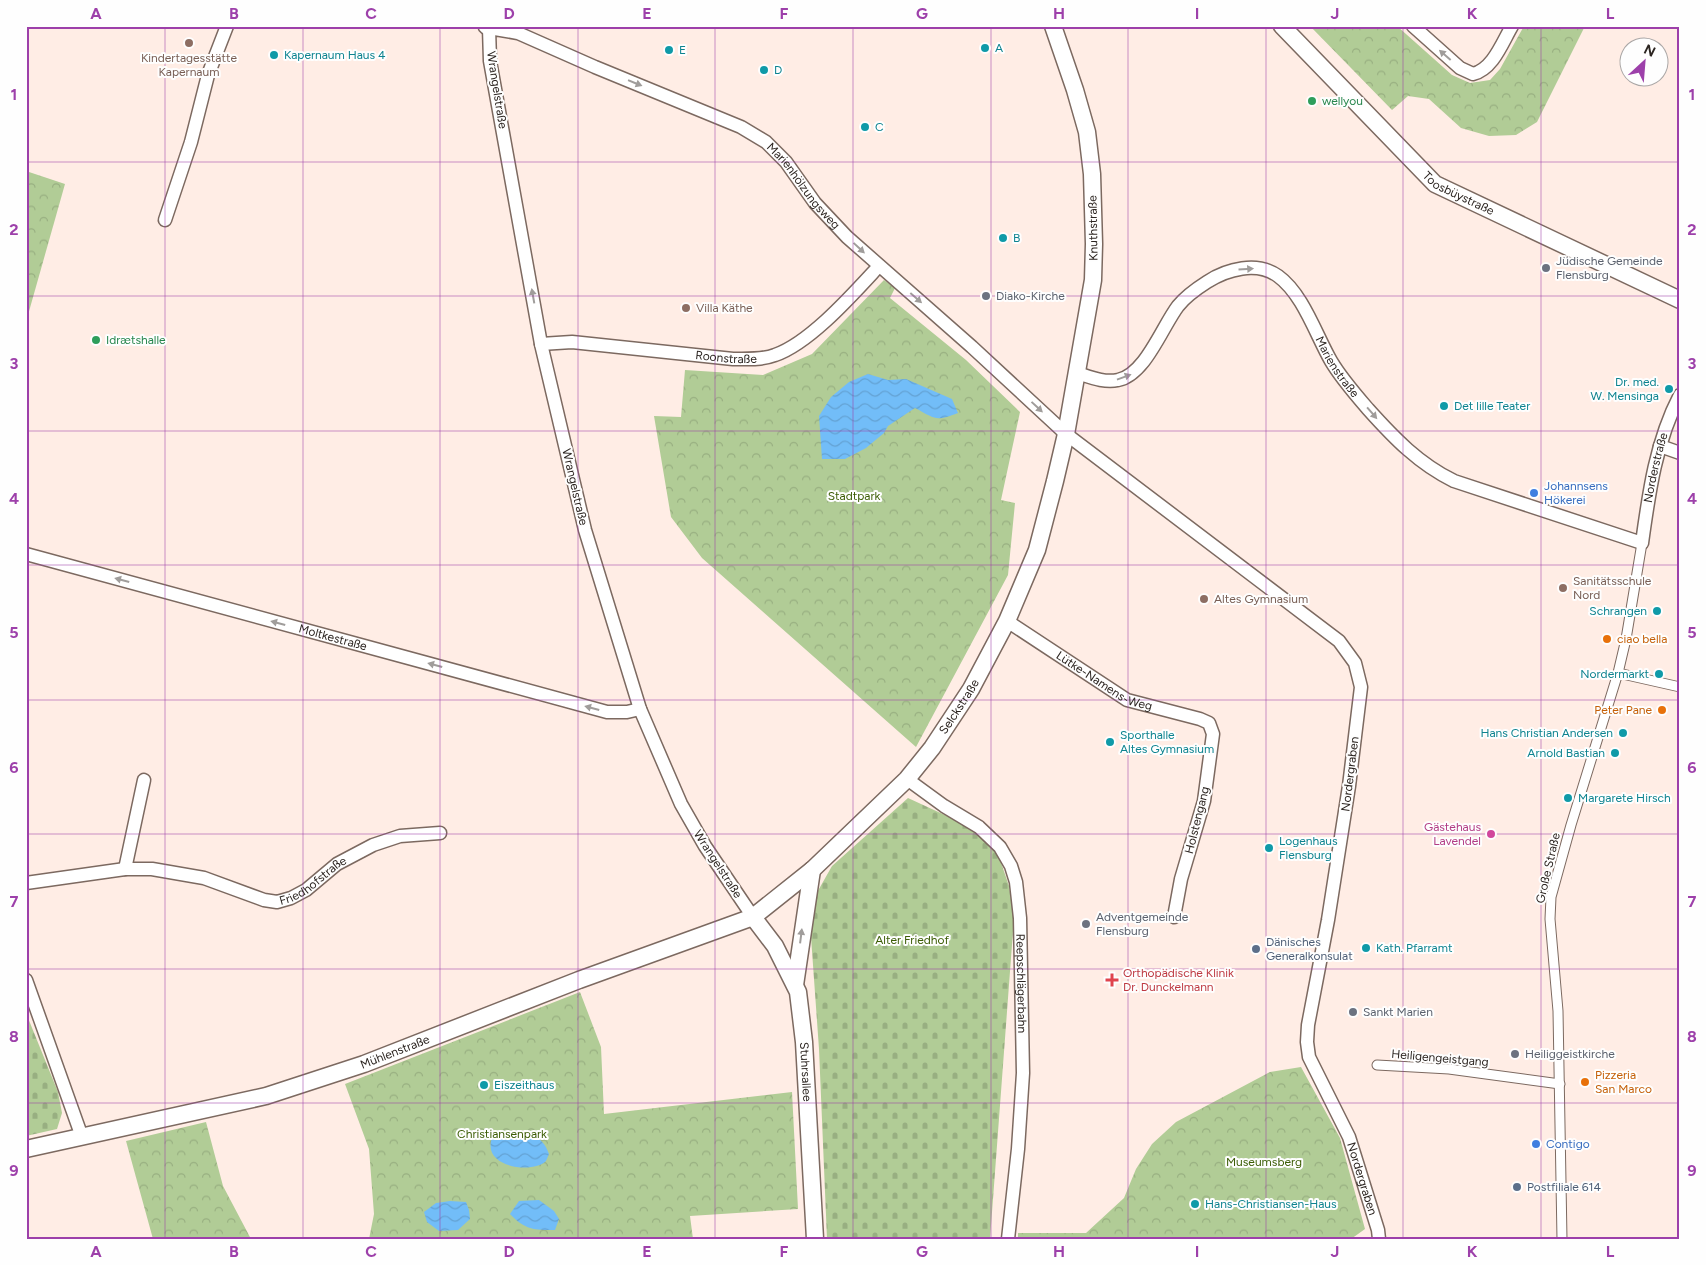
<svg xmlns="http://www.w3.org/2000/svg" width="1706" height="1265" viewBox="0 0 1706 1265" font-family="Figtree,sans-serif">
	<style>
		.cemetery { fill: url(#cemetery-stones) }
		.park { fill: url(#park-crowns) }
		.water { fill: url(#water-waves) }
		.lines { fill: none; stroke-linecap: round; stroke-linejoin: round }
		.pedestrian-casing { stroke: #7c6960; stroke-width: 11 }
		.minor-casing { stroke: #7c6960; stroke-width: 15 }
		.tertiary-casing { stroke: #7c6960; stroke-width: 18 }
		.secondary-casing { stroke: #7c6960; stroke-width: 19 }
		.pedestrian { stroke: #fff; stroke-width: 9 }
		.minor { stroke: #fff; stroke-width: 12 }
		.tertiary { stroke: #fff; stroke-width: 15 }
		.secondary { stroke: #fff; stroke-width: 16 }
		.oneway { fill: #a09d9b }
		.grid { fill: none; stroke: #9d40aa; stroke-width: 1; stroke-opacity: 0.55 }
		.education-dot { fill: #8d6e63; stroke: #fefefe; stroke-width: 2 }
		.culture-dot { fill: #0f9aa8; stroke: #fefefe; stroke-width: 2 }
		.leisure-dot { fill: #2e9e5b; stroke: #fefefe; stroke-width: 2 }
		.worship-dot { fill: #6b7280; stroke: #fefefe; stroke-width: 2 }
		.shop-dot { fill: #3f7fe0; stroke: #fefefe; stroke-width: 2 }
		.food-dot { fill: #e8710a; stroke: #fefefe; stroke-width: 2 }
		.hotel-dot { fill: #d1479c; stroke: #fefefe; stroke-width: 2 }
		.service-dot { fill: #5c6f8a; stroke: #fefefe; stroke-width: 2 }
		.health-dot { fill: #e0444e; stroke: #fefefe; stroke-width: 2 }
		.labels { text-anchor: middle; stroke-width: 4; stroke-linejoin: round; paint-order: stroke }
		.culture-label { font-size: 12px; fill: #0d838f; stroke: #fefefe; text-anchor: start }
		.education-label { font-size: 12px; fill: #785e54; stroke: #fefefe; text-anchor: start }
		.street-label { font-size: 12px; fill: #2c2521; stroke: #fefefe }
		.leisure-label { font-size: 12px; fill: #27864d; stroke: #fefefe; text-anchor: start }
		.worship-label { font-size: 12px; fill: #5b616d; stroke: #fefefe; text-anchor: start }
		.shop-label { font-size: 12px; fill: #366cbe; stroke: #fefefe; text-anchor: start }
		.park-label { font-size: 12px; fill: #3c5d05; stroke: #fefefe }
		.food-label { font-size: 12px; fill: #c56008; stroke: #fefefe; text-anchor: start }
		.hotel-label { font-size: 12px; fill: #b23c85; stroke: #fefefe; text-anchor: end }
		.service-label { font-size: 12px; fill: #4e5e75; stroke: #fefefe; text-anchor: start }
		.health-label { font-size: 12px; fill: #be3a42; stroke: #fefefe; text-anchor: start }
		.neatline { fill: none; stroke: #9d40aa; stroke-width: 2 }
		.grid-label { font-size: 16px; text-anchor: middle; font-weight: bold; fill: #9d40aa }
	</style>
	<defs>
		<pattern id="cemetery-stones" width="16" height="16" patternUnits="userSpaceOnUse" patternTransform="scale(1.25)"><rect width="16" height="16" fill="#b1cc96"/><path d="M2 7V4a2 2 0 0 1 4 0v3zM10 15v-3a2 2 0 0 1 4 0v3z" fill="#98af81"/></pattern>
		<pattern id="park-crowns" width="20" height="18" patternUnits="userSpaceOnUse" patternTransform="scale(1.25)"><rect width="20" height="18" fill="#b1cc96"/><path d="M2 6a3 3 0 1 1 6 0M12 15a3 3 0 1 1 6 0" fill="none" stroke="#98af81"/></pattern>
		<pattern id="water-waves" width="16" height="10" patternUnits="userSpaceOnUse" patternTransform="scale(1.25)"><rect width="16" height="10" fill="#72bdf8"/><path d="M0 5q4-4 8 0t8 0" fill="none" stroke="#63a2d4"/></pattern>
	</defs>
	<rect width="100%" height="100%" fill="#ffede5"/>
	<g class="cemetery">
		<path d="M908 798 973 828 996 848 1009 886 1014 918 990 1239H827L819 1049 811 937 815 896 832 866Z"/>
		<path d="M26 1013 58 1092 62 1113 57 1129 26 1136Z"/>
	</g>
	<g class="park">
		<path d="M1310 26H1397L1452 75 1470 83 1490 80 1500 69 1524 26H1585L1537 122 1516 135 1489 136 1461 128 1429 99 1408 96 1392 110Z"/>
		<path d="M26 171 65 184 26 322Z"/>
		<path d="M884 280 895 288 890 298 966 360 1020 412 1001 500 1015 503 1008 575 916 747 702 558 671 517 654 416 681 417 685 370 763 375 812 354Z"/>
		<path d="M580 992 601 1047 604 1114 792 1092 798 1209 690 1216 693 1239H369L374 1214 369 1149 345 1084Z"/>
		<path d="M1301 1067 1340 1138 1365 1229 1351 1239H1018V1233H1086L1124 1198 1136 1169 1152 1144 1176 1122 1270 1072Z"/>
		<path d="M206 1122 223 1186 251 1239H153L126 1141Z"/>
	</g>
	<g class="water">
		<path d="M868 374 888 380 906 379 952 399 958 413C935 422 936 419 915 408L888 426 884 433 866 448 845 459H822L819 416 831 397 849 382Z"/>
		<path d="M505 1133C526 1134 542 1132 549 1154 548 1156 547 1159 546 1161 534 1174 481 1168 492 1138Z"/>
		<path d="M539 1200 554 1211 559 1219 555 1230C534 1230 525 1230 510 1214L519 1201Z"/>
		<path d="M450 1201 466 1202 469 1210 470 1219 458 1230 439 1231 427 1222 424 1212 436 1203Z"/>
	</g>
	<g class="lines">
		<g class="pedestrian-casing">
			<g id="pedestrian">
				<path d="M1618 673 1680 687"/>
				<path d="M1377 1065 1449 1069 1560 1084"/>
				<path d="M1562 1239 1558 1011 1550 919 1551 897 1571 825 1618 673 1626 639 1642 543"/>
			</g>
		</g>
		<g class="minor-casing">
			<g id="minor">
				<path d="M1413 26 1460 68 1473 74C1493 69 1502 43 1512 26"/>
				<path d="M165 220 191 142 208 75 227 26"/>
				<path id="s1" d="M541 344 572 342 733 359C747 359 762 360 775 355 810 343 853 294 879 266"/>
				<path id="s2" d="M1077 373C1090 377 1104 383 1118 380 1145 375 1162 327 1178 306 1186 296 1196 289 1207 282 1227 269 1257 261 1278 276 1303 294 1316 335 1331 361 1341 378 1355 394 1368 409 1394 438 1419 464 1454 481L1642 543C1649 492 1656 441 1680 395"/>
				<path d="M1660 446 1680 453"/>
				<path id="s3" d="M26 554 607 712H627L640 709"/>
				<path id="s4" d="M1007 621 1127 700 1200 719 1209 723 1213 734 1204 801 1181 879 1174 917"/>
				<path id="s5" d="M907 779 944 806 979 827 1000 847 1011 866 1016 882 1020 918 1023 1073 1018 1149 1008 1239"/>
				<path d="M125 869 144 780"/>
				<path id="s6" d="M26 883 125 869H152L204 878 264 900 277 902 291 898 306 890 337 864 373 845 400 836 440 833"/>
				<path id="s7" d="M753 917 705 846 681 804 640 709 585 530 541 344 490 61 489 28 518 33 595 67 741 127 766 142 786 162 815 203 847 237 972 347 1066 434 1339 641 1355 663 1361 687 1349 786 1328 920 1308 1025 1307 1042 1309 1057 1349 1137 1378 1230 1379 1239"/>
				<path d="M26 980 82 1137"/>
			</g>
		</g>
		<g class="tertiary-casing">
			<path id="tertiary" d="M486 26 489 28 490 26"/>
		</g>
		<g class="secondary-casing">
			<g id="secondary">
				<path id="s8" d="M1282 26 1435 184 1680 300"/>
				<path id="s9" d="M753 917 775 946 798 992 804 1042 815 1239"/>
				<path d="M795 985 812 870"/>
				<path id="s10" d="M26 1149 266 1096 364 1064 579 980 753 917 812 870 907 779 932 748 971 689 1007 621 1037 550 1055 481 1066 434 1093 280 1094 244 1092 174 1087 132 1075 90 1053 26"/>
			</g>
		</g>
		<use href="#pedestrian" class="pedestrian"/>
		<use href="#minor" class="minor"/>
		<use href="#tertiary" class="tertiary"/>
		<use href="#secondary" class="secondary"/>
	</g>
	<defs><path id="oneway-solid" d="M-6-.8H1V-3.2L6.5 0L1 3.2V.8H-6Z" transform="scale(1.25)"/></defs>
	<g class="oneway">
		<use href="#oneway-solid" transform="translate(1445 55) rotate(-139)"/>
		<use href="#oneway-solid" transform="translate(635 83) rotate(22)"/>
		<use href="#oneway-solid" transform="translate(859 248) rotate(43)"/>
		<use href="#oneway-solid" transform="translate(1246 269) rotate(-4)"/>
		<use href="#oneway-solid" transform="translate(533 296) rotate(-100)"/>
		<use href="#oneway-solid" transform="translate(916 298) rotate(41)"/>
		<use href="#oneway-solid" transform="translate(1124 377) rotate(-20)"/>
		<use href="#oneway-solid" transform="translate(1037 407) rotate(43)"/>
		<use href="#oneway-solid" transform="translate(1372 413) rotate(49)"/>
		<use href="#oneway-solid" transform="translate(122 580) rotate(-165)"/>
		<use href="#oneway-solid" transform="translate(278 623) rotate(-165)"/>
		<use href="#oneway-solid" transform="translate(435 665) rotate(-165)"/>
		<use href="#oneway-solid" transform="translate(592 708) rotate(-165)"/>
		<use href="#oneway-solid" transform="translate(801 936) rotate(-83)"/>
	</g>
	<path class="grid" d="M165 26V1239M303 26V1239M440 26V1239M578 26V1239M715 26V1239M853 26V1239M991 26V1239M1128 26V1239M1266 26V1239M1403 26V1239M1541 26V1239M26 162H1680M26 296H1680M26 431H1680M26 565H1680M26 700H1680M26 834H1680M26 969H1680M26 1103H1680"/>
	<g class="education-dot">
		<circle cx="189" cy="43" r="5"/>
		<circle cx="686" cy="308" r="5"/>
		<circle cx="1563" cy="588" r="5"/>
		<circle cx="1204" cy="599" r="5"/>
	</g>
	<g class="culture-dot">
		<circle cx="985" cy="48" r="5"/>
		<circle cx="669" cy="50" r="5"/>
		<circle cx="274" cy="55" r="5"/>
		<circle cx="764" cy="70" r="5"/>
		<circle cx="865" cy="127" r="5"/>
		<circle cx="1003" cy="238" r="5"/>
		<circle cx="1669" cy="389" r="5"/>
		<circle cx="1444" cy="406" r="5"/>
		<circle cx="1657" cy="611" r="5"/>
		<circle cx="1659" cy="674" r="5"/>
		<circle cx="1623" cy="733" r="5"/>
		<circle cx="1110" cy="742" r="5"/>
		<circle cx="1615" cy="753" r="5"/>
		<circle cx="1568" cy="798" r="5"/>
		<circle cx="1269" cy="848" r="5"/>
		<circle cx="1366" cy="948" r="5"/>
		<circle cx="484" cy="1085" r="5"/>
		<circle cx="1195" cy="1204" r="5"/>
	</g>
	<g class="leisure-dot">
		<circle cx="1312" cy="101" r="5"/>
		<circle cx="96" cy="340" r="5"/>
	</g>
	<g class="worship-dot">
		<circle cx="1546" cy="268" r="5"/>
		<circle cx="986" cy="296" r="5"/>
		<circle cx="1086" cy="924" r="5"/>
		<circle cx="1353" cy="1012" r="5"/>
		<circle cx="1515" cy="1054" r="5"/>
	</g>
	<g class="shop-dot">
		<circle cx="1534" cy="493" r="5"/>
		<circle cx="1536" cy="1144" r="5"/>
	</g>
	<g class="food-dot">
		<circle cx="1607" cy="639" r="5"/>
		<circle cx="1662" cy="710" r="5"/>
		<circle cx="1585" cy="1082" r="5"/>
	</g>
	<circle class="hotel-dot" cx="1491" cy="834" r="5"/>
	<g class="service-dot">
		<circle cx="1256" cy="949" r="5"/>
		<circle cx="1517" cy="1187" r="5"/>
	</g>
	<path class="health-dot" d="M1109.5 972.5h5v5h5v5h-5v5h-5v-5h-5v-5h5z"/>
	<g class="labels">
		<g class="culture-label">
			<text x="995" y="52">A</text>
			<text x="679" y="54">E</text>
			<text x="284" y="59">Kapernaum Haus 4</text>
			<text x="774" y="74">D</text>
			<text x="875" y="131">C</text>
			<text x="1013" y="242">B</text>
			<text x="1659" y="386" text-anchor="end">Dr. med.<tspan x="1659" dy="14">W. Mensinga</tspan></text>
			<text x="1454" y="410">Det lille Teater</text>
			<text x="1647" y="615" text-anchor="end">Schrangen</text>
			<text x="1649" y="678" text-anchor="end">Nordermarkt</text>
			<text x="1613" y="737" text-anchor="end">Hans Christian Andersen</text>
			<text x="1120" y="739">Sporthalle<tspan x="1120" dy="14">Altes Gymnasium</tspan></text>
			<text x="1605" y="757" text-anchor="end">Arnold Bastian</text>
			<text x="1578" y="802">Margarete Hirsch</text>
			<text x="1279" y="845">Logenhaus<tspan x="1279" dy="14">Flensburg</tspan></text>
			<text x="1376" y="952">Kath. Pfarramt</text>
			<text x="494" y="1089">Eiszeithaus</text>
			<text x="1205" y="1208">Hans-Christiansen-Haus</text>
		</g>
		<g class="education-label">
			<text x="189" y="62" text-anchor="middle">Kindertagesstätte<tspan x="189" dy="14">Kapernaum</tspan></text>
			<text x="696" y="312">Villa Käthe</text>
			<text x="1573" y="585">Sanitätsschule<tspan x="1573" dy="14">Nord</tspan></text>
			<text x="1214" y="603">Altes Gymnasium</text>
		</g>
		<g class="street-label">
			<text transform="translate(497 90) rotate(81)" y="4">Wrangelstraße</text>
			<text dy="4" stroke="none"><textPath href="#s7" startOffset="1295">Marienhölzungsweg</textPath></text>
			<text dy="4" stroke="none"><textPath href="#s8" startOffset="245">Toosbüystraße</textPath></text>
			<text transform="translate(1093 228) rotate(-91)" y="4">Knuthstraße</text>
			<text dy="4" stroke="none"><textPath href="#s1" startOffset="186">Roonstraße</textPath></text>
			<text dy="4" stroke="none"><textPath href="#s2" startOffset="362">Marienstraße</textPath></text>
			<text dy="4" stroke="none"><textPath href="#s2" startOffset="802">Norderstraße</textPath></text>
			<text transform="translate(575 487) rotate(77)" y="4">Wrangelstraße</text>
			<text dy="4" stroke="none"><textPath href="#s3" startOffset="318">Moltkestraße</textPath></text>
			<text dy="4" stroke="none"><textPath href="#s4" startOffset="115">Lütke-Namens-Weg</textPath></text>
			<text dy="4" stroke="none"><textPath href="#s10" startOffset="1061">Selckstraße</textPath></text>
			<text transform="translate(1350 774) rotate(-83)" y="4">Nordergraben</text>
			<text transform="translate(1197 820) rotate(-76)" y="4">Holstengang</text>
			<text transform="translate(718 864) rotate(57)" y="4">Wrangelstraße</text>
			<text transform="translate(1548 868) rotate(-77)" y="4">Große Straße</text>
			<text dy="4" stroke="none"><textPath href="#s6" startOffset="299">Friedhofstraße</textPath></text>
			<text dy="4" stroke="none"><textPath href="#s5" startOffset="256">Reepschlägerbahn</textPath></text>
			<text dy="4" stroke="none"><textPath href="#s10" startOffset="382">Mühlenstraße</textPath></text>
			<text transform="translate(1440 1058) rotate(5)" y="4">Heiligengeistgang</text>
			<text dy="4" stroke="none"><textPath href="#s9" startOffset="168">Stuhrsallee</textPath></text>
			<text dy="4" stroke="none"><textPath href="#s7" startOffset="2559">Nordergraben</textPath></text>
		</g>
		<g class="leisure-label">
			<text x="1322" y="105">wellyou</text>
			<text x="106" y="344">Idrætshalle</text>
		</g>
		<g class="worship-label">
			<text x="1556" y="265">Jüdische Gemeinde<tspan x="1556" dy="14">Flensburg</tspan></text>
			<text x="996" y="300">Diako-Kirche</text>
			<text x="1096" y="921">Adventgemeinde<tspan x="1096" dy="14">Flensburg</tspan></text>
			<text x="1363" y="1016">Sankt Marien</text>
			<text x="1525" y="1058">Heiliggeistkirche</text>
		</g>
		<g class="shop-label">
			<text x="1544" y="490">Johannsens<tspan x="1544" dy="14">Hökerei</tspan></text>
			<text x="1546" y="1148">Contigo</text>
		</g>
		<g class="park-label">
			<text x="854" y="500">Stadtpark</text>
			<text x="912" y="944">Alter Friedhof</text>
			<text x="502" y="1138">Christiansenpark</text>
			<text x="1264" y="1166">Museumsberg</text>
		</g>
		<g class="food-label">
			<text x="1617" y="643">ciao bella</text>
			<text x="1652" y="714" text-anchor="end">Peter Pane</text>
			<text x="1595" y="1079">Pizzeria<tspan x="1595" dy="14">San Marco</tspan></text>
		</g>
		<g class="hotel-label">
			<text x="1481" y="831">Gästehaus<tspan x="1481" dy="14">Lavendel</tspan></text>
		</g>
		<g class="service-label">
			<text x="1266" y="946">Dänisches<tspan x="1266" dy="14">Generalkonsulat</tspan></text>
			<text x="1527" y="1191">Postfiliale 614</text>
		</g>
		<g class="health-label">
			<text x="1123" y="977">Orthopädische Klinik<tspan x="1123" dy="14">Dr. Dunckelmann</tspan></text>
		</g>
	</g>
	<rect width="1706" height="1265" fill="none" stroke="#fefefe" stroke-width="55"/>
	<g transform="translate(1644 62) rotate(26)"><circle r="24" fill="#fefefe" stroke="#aaa7a6"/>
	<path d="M0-4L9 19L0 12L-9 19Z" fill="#9d40aa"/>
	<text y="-8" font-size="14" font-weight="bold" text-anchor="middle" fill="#2c2521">N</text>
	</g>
	<rect x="28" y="28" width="1650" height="1210" class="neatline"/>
	<g class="grid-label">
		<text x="96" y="19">A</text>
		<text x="234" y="19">B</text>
		<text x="371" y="19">C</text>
		<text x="509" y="19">D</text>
		<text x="647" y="19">E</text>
		<text x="784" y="19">F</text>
		<text x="922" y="19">G</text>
		<text x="1059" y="19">H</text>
		<text x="1197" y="19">I</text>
		<text x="1335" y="19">J</text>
		<text x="1472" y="19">K</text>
		<text x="1610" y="19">L</text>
		<text x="14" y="100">1</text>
		<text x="1692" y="100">1</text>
		<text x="14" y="235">2</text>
		<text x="1692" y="235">2</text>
		<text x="14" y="369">3</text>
		<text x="1692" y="369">3</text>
		<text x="14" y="504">4</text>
		<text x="1692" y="504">4</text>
		<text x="14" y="638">5</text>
		<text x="1692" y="638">5</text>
		<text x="14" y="773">6</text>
		<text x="1692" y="773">6</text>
		<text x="14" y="907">7</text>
		<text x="1692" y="907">7</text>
		<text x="14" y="1042">8</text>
		<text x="1692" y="1042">8</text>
		<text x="14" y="1176">9</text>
		<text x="1692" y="1176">9</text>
		<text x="96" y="1257">A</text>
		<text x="234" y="1257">B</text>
		<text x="371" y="1257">C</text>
		<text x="509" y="1257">D</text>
		<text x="647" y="1257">E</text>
		<text x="784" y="1257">F</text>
		<text x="922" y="1257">G</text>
		<text x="1059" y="1257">H</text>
		<text x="1197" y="1257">I</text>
		<text x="1335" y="1257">J</text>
		<text x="1472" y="1257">K</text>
		<text x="1610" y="1257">L</text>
	</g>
</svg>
